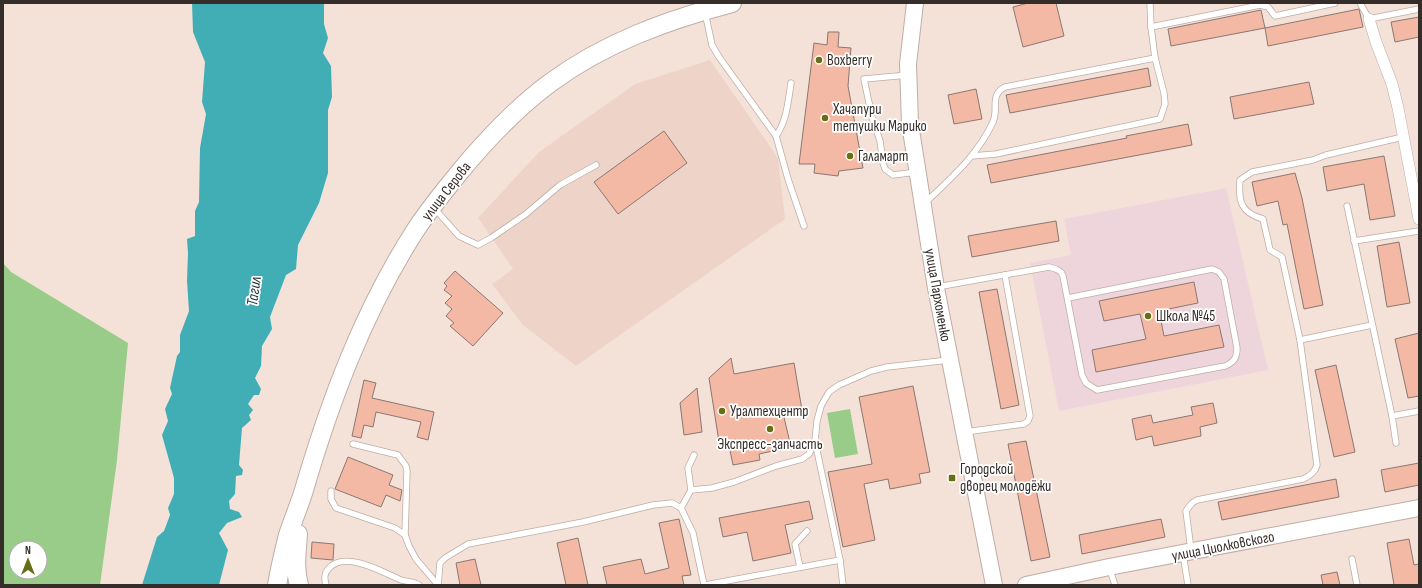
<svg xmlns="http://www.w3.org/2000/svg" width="1422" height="588" viewBox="0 0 1422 588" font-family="'Sofia Sans Condensed',sans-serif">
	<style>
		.built { fill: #eed4c8 }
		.education { fill: #eed5dc }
		.green { fill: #99cc89; fill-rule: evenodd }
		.water { fill: #41aeb6 }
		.building { fill: #f3b9a4; stroke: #8a7872 }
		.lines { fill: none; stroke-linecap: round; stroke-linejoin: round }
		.lane-casing { stroke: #bfada5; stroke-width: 7 }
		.street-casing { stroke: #bfada5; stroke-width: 12 }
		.secondary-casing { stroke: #bfada5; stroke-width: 18 }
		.primary-casing { stroke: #bfada5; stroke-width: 20 }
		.lane { stroke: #fff; stroke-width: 5.5 }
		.street { stroke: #fff; stroke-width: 11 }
		.secondary { stroke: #fff; stroke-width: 16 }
		.primary { stroke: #fff; stroke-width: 18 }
		.poi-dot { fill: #676e13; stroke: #fff; stroke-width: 1.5 }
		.labels { text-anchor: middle; stroke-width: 3.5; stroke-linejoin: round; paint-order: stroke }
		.poi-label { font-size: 15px; fill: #342d2a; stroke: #fff; text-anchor: start }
		.street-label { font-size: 15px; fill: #342d2a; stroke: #fff }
		.water-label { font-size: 16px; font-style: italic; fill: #213a3c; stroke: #fff }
	</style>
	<rect width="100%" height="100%" fill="#f4e2d9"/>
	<path class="built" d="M710 60 778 158 785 219 576 366 523 325 492 284 513 269 478 218 539 152 635 84Z"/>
	<path class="education" d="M1226 188 1268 370 1059 411 1030 263 1071 255 1064 219Z"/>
	<g class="green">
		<path d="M3 263 11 272 128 343 117 460 100 585H3ZM16 548H40V572H16Z"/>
		<path d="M850 409 858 454 835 458 827 413Z"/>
	</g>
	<path class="water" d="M192 3H324V24L328 38 323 53 331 66 332 97 328 110V173L319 203 298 245 296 269 286 275 270 317 272 329 262 346 261 366 255 378 261 389 259 395H254L248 404 253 410 249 415 251 420 242 428 239 465 243 470 242 475 236 476 235 494 229 501 230 509 239 512 242 517 227 523 219 533 228 550 219 585H142L157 537 164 531 170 515 168 508 174 494V478L162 435 168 421 165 409 172 394 170 388 177 356 180 352V335L189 311 187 281 188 253 187 239 195 236V211L199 202 200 148 206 114 202 102 205 62 193 32Z"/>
	<g class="building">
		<path d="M1028 3H1056L1064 36 1023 47 1013 7Z"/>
		<path d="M1359 9 1363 27 1268 46 1265 28Z"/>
		<path d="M1261 10 1265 28 1171 46 1168 29Z"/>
		<path d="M1419 17V37L1395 42 1391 22Z"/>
		<path d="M828 32H839L838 47 851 48 848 86 863 168 839 171 838 176 814 173 815 164H799L814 43 827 45Z"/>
		<path d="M1148 68 1151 86 1010 113 1006 95Z"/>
		<path d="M1309 82 1314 104 1234 119 1230 97Z"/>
		<path d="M976 89 982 119 954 124 948 95Z"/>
		<path d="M1188 124 1192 145 991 183 987 165 1127 138 1126 136Z"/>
		<path d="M664 131 687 163 618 214 594 182Z"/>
		<path d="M1384 156 1395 216 1370 220 1364 184 1327 191 1323 167Z"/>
		<path d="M1295 173 1302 198 1323 305 1304 309 1287 224 1283 225 1278 201 1257 206 1252 182Z"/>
		<path d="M1056 221 1059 241 972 257 968 236Z"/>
		<path d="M1399 242 1410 303 1387 307 1377 246Z"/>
		<path d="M455 271 503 313 473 346 450 326 454 323 446 316 452 309 445 303 452 296 444 290 447 286 444 283Z"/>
		<path d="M1194 282 1198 303 1159 311 1164 336 1219 325 1224 347 1096 372 1092 350 1146 339 1140 314 1104 321 1099 301Z"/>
		<path d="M997 289 1019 405 1001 409 979 292Z"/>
		<path d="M1419 333V396L1408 398 1395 339Z"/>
		<path d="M731 358 734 374 794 363 802 410 783 413 791 447 759 454 760 460 733 465 728 441 719 442 709 378Z"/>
		<path d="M1336 365 1355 452 1334 457 1315 370Z"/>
		<path d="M364 380 376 383 372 398 434 412 428 440 417 437 421 422 376 412 373 427 364 425 361 438 352 436Z"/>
		<path d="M913 386 930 472 919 474 921 483 890 489 888 479 864 484 875 540 843 547 828 472 872 464 859 397Z"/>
		<path d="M697 388 702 432 684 435 680 403Z"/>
		<path d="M1213 403 1217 423 1200 427 1201 436 1154 446 1152 436 1136 440 1132 419 1151 415 1153 423 1193 415 1191 407Z"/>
		<path d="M1026 441 1050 557 1031 561 1008 444Z"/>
		<path d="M348 457 393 475 389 485 402 490 400 501 386 495 381 507 335 489Z"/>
		<path d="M1419 463V485L1385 492 1381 470Z"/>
		<path d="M1336 479 1339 497 1222 520 1218 502Z"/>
		<path d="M809 501 813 519 785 525 791 553 753 561 747 532 723 537 719 518Z"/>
		<path d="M679 519 691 575 682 576 684 585H607L603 567 641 559 645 574 669 568 659 523Z"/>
		<path d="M1161 519 1165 537 1082 554 1079 535Z"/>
		<path d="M578 538 588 585H566L557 543Z"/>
		<path d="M1409 539 1414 565 1419 564V585H1394L1387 543Z"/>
		<path d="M312 542 334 544 333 560 311 558Z"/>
		<path d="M475 559 481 585H460L456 563Z"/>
		<path d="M1337 572 1340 585H1323L1321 575Z"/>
	</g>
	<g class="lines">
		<g class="lane-casing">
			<g id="lane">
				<path d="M1360 3 1369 19 1419 9"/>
				<path d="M705 12 712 45 719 57 776 136 788 179 804 226"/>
				<path d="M1151 27 1260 5 1268 7 1275 16 1335 3"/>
				<path d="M908 75 864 79 872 117 880 141 883 163 885 169 893 175 917 172"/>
				<path d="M776 136C787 120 788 102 791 83"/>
				<path d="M972 156 996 154 1160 119 1165 104 1164 93 1155 58 1151 27 1150 3"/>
				<path d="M925 203C950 179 978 155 993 122 999 109 989 95 1005 87L1155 58"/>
				<path d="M1347 206 1392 416 1396 443"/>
				<path d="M434 208 459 236 478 245 491 238 526 214 560 185 596 165"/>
				<path d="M1354 241 1419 231"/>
				<path d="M937 287 1049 267 1056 269 1061 272 1063 276 1082 375 1086 383 1097 390 1225 366C1234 362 1237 358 1237 348L1224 279 1219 272 1212 269 1068 298"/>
				<path d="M1372 325 1300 340 1282 257 1270 250 1263 219C1241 213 1238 201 1240 180L1252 172 1313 160 1326 155 1403 137"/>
				<path d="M1392 416 1419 411"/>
				<path d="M965 432 1024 424 1028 421 1030 416 1005 275"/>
				<path d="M815 441 840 560 843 585"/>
				<path d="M353 444 398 455 406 466 407 471 405 535 409 546 416 559 438 585"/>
				<path d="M694 455 688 468 691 490 712 488 734 482 776 466 802 459 809 454 815 441 817 421 821 406 829 392 839 385 871 371 887 367 949 360"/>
				<path d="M331 491V499L336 508 395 528 405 535"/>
				<path d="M681 508 691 490"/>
				<path d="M1191 550 1186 511 1192 503 1197 500 1303 479C1310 476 1315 472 1317 465L1300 340"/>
				<path d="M1183 554 1188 585"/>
				<path d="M1352 559 1357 585"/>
				<path d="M800 567 795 544 807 531"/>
				<path d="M1109 567 1115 585"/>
				<path d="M326 585C324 578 324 573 329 568 346 550 384 573 401 580 407 582 414 581 419 585"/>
				<path d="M438 585 440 563 445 558 468 544 583 522 653 505 672 503 681 508 693 533 704 585"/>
				<path d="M705 585 840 560"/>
			</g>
		</g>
		<g class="street-casing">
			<path id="street" d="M1369 19 1376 42 1392 84 1398 108 1419 219"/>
		</g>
		<g class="secondary-casing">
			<g id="secondary">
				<path d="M915 3 908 64 910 124 936 288 994 585"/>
				<path d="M1026 585 1109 567 1419 508"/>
			</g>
		</g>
		<g class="primary-casing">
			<g id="primary">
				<path d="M298 534C297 551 294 568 299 585"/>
				<path d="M277 585C280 568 284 551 288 535 293 520 299 506 304 490 330 401 363 313 413 234 426 213 442 194 458 174 485 141 515 109 550 83 604 43 667 20 732 3"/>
			</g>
		</g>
		<use href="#lane" class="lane"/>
		<use href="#street" class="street"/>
		<use href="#secondary" class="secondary"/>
		<use href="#primary" class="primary"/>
	</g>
	<g class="poi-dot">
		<circle cx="819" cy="60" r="4"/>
		<circle cx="825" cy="118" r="4"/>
		<circle cx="850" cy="156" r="4"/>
		<circle cx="1148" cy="316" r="4"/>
		<circle cx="722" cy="411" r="4"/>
		<circle cx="770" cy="429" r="4"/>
		<rect x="948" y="474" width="8" height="8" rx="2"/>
	</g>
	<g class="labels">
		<g class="poi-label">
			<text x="827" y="65">Boxberry</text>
			<text x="833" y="114">Хачапури<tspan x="833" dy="17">тетушки Марико</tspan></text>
			<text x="858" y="161">Галамарт</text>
			<text x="1156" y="321">Школа №45</text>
			<text x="730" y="416">Уралтехцентр</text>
			<text x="770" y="449" text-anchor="middle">Экспресс-запчасть</text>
			<text x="960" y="474">Городской<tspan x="960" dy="17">дворец молодёжи</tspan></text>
		</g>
		<g class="street-label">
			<text transform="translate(446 191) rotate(-52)" y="5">улица Серова</text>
			<text transform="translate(938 295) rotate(80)" y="5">улица Пархоменко</text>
			<text transform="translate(1223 546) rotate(-11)" y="5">улица Циолковского</text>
		</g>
		<g class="water-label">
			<text transform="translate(253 291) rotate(-82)" y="6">Тагил</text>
		</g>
	</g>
	<rect width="1422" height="588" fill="none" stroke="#342d2a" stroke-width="8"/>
	<g transform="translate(28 560)"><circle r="19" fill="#ffffff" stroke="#aeabaa"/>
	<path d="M0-3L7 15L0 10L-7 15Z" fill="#676e13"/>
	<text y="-6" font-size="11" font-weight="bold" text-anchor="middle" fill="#342d2a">N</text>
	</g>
</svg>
